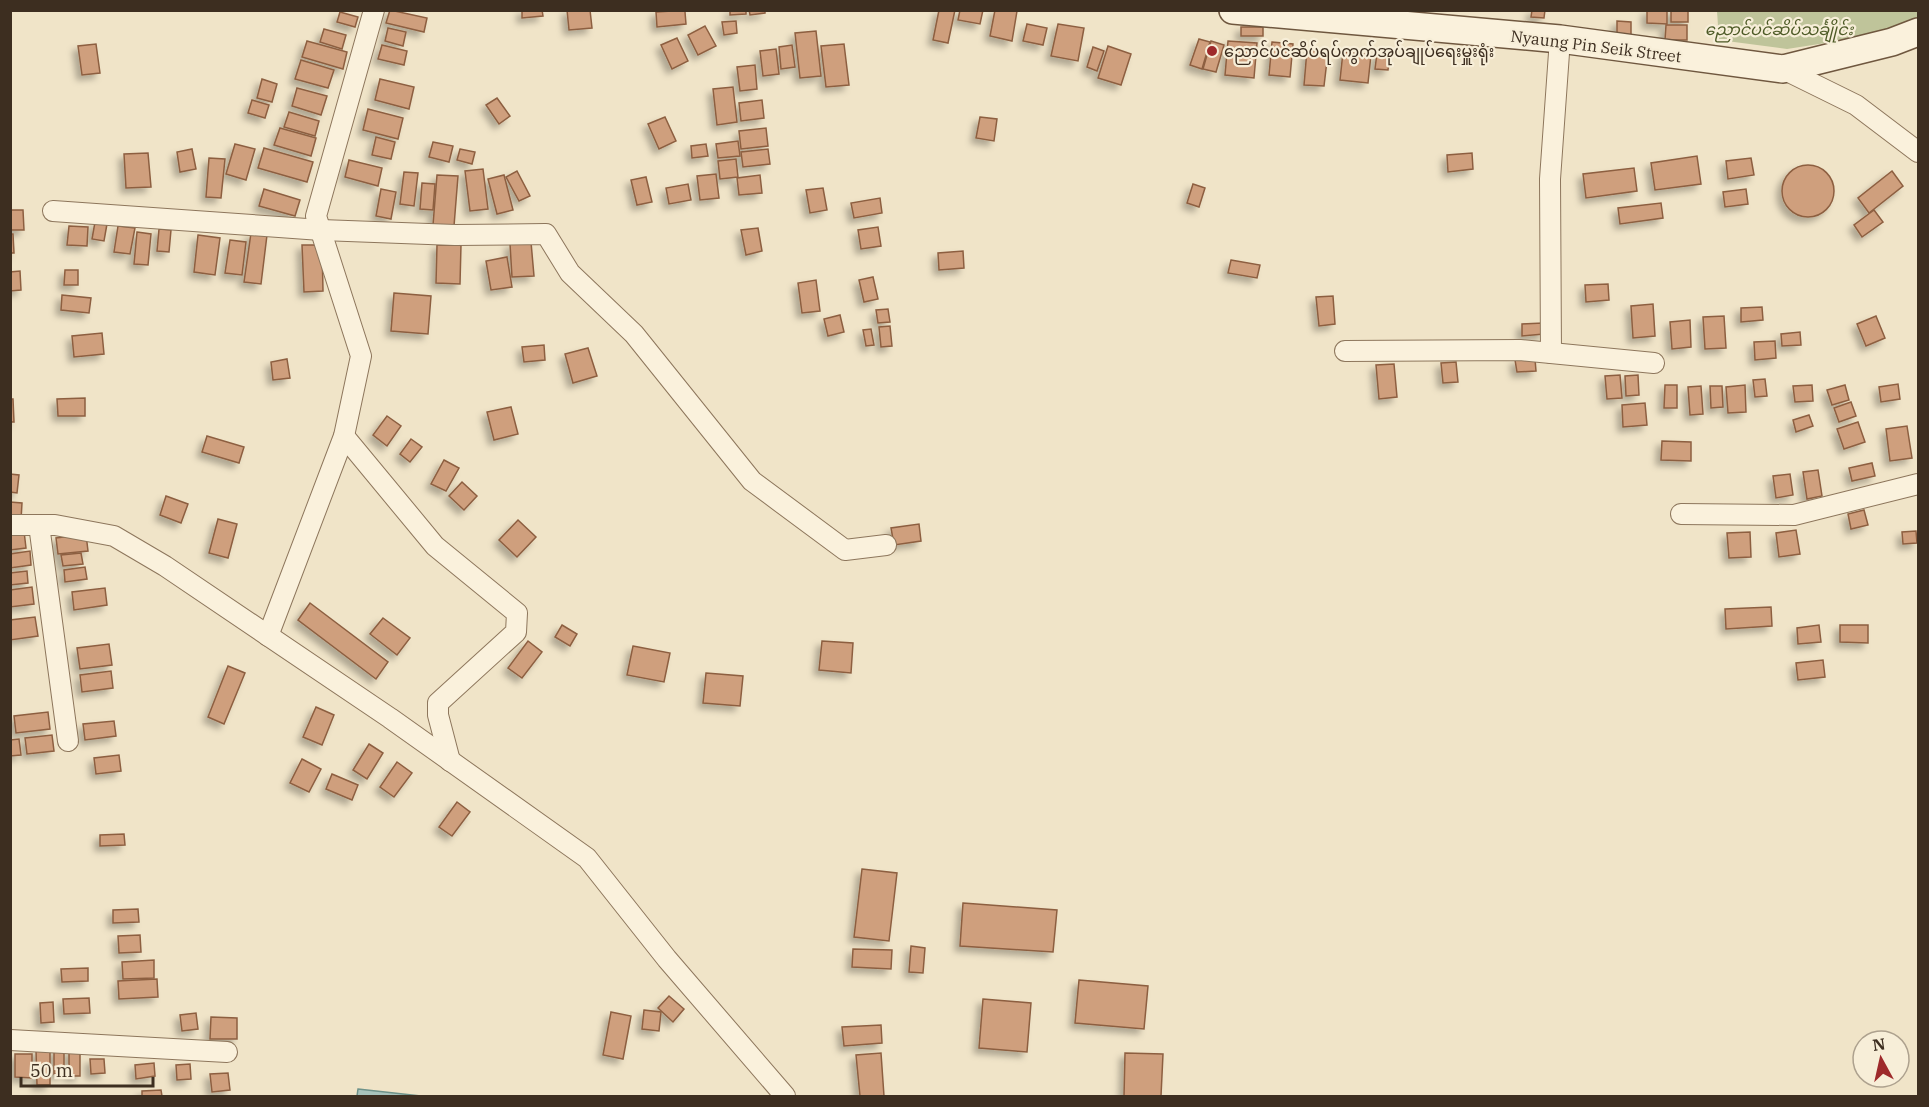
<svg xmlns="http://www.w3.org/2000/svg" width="1929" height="1107" viewBox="0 0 1929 1107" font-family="'IBM Plex Serif','Noto Sans Myanmar',serif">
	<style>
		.cemetery { fill: #bfc49a }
		.water { fill: #a9c4bc; stroke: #6f938a; stroke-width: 1.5 }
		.building { fill: #cf9f7d; stroke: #8d5f41; stroke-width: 1.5; filter: url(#shadow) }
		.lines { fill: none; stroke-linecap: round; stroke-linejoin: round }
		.street-casing { stroke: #8d765c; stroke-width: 22 }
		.secondary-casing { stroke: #6f573f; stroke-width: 30 }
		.street { stroke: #faf1dc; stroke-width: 20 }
		.secondary { stroke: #faf1dc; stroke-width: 27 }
		.poi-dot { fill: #9e2a2b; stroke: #f7eed8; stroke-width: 2 }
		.labels { text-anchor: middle; stroke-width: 4.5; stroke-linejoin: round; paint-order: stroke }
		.park-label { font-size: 16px; font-style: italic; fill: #4d5a26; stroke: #f7eed8 }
		.street-label { font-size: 16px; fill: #3d2e20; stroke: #f7eed8 }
		.poi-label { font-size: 16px; fill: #3d2e20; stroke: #f7eed8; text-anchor: start }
	</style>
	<defs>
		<filter id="shadow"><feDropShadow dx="-5" dy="5" stdDeviation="3" flood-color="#0004"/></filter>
	</defs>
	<rect width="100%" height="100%" fill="#f0e4c8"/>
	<path class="cemetery" d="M1918 10V18L1877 35 1787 49 1719 40 1717 11Z"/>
	<path class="water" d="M358 1089 421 1096H357Z"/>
	<g class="building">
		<path d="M390 10 427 18 424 32 386 23Z"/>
		<path d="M522 10H542L543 16 522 18Z"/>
		<path d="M567 10H590L592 28 569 30Z"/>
		<path d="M688 10 685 12 686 24 657 27 656 12Z"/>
		<path d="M730 10H746V14L730 15Z"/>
		<path d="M749 10H765V13L750 15Z"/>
		<path d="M939 10H955L948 43 933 40Z"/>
		<path d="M960 10H983L980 24 958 20Z"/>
		<path d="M995 10 1017 11 1012 41 990 36Z"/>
		<path d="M1532 10H1545L1544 18 1531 17Z"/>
		<path d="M1647 10H1667V24L1647 23Z"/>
		<rect x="1671" y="10" width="17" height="12"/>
		<path d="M340 12 358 17 355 27 337 22Z"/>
		<path d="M736 21 737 33 724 35 722 22Z"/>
		<path d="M1617 21 1631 22V38H1617Z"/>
		<path d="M1027 24 1047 28 1043 45 1023 41Z"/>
		<path d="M1058 24 1084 28 1078 61 1051 56Z"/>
		<path d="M1666 25H1687V40H1665Z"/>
		<path d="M705 26 716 46 698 55 688 35Z"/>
		<rect x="1241" y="27" width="22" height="9"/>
		<path d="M388 28 406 32 403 46 385 41Z"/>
		<path d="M324 29 346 35 342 49 320 42Z"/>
		<path d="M816 31 821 76 800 78 795 33Z"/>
		<path d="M677 38 688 61 672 69 661 45Z"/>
		<path d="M1199 39 1210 42 1202 69 1190 65Z"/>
		<path d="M307 41 347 52 343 69 302 57Z"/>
		<path d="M1211 41 1224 45 1216 72 1203 69Z"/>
		<path d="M1228 41 1257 43 1254 78 1225 75Z"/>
		<path d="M1272 42 1293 44 1290 77 1269 75Z"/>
		<path d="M96 44 100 73 82 75 78 46Z"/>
		<path d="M844 44 849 85 826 87 821 46Z"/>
		<path d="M382 45 407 51 404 65 378 59Z"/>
		<path d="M792 45 795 67 781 69 779 47Z"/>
		<path d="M1108 46 1131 54 1121 85 1098 78Z"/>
		<path d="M1093 47 1104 51 1097 71 1087 67Z"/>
		<path d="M776 49 779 74 763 76 760 51Z"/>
		<path d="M1307 50 1328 52 1324 86 1304 85Z"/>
		<path d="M1343 52 1371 55 1368 83 1340 80Z"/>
		<path d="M1377 53 1390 54 1388 70 1375 69Z"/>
		<path d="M301 60 334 70 328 88 295 79Z"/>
		<path d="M755 65 757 89 740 91 737 67Z"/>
		<path d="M262 79 277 84 272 102 257 98Z"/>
		<path d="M380 79 414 87 409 109 375 100Z"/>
		<path d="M733 87 737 122 717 125 713 89Z"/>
		<path d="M297 88 327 96 321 115 292 106Z"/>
		<path d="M497 98 510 116 499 124 486 105Z"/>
		<path d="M252 100 269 105 265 118 248 113Z"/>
		<path d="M762 100 764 118 741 121 739 103Z"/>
		<path d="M368 109 403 118 398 139 363 130Z"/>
		<path d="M289 112 319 121 315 136 284 127Z"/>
		<path d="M665 117 676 141 659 149 648 124Z"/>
		<path d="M980 117 997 119 994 141 976 138Z"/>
		<path d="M280 128 316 138 311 156 274 145Z"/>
		<path d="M766 128 768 146 741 149 739 131Z"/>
		<path d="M376 137 395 142 391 159 372 155Z"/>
		<path d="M738 141 740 156 718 158 716 144Z"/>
		<path d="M433 142 453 146 449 162 429 157Z"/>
		<path d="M235 144 255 149 246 180 226 174Z"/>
		<path d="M706 144 708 156 692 158 691 146Z"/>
		<path d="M264 148 313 162 307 182 258 168Z"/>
		<path d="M192 149 196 169 180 172 177 152Z"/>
		<path d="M460 149 475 152 472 164 457 160Z"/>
		<path d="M768 149 770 164 743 167 741 152Z"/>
		<path d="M148 153 151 187 126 188 124 154Z"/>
		<path d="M1472 153 1473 169 1448 172 1447 155Z"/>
		<path d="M1697 156 1701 184 1655 190 1651 163Z"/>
		<path d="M209 158 225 159 221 198 206 197Z"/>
		<path d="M1751 158 1754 175 1728 179 1726 161Z"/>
		<path d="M736 159 738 177 720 179 718 161Z"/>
		<path d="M349 160 382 168 378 186 345 177Z"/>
		<circle cx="1808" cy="191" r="26"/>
		<path d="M1634 168 1637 191 1586 198 1583 174Z"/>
		<path d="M483 169 488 209 470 211 465 171Z"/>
		<path d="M517 171 530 196 519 201 506 177Z"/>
		<path d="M1892 171 1903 186 1869 213 1858 198Z"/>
		<path d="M404 172 418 173 414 206 400 204Z"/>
		<path d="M716 174 719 198 700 200 697 176Z"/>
		<path d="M437 175 458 176 454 226 433 225Z"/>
		<path d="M504 175 513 210 497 214 488 179Z"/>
		<path d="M760 175 762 193 739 195 737 178Z"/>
		<path d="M646 177 652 202 637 205 631 180Z"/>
		<path d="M422 183 435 184 433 210 420 209Z"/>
		<path d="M688 184 691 200 669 204 666 188Z"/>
		<path d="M1193 184 1205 188 1199 207 1187 203Z"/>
		<path d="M823 188 827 210 810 213 806 190Z"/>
		<path d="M264 189 300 200 295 216 259 206Z"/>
		<path d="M381 189 396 192 391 219 376 216Z"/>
		<path d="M1746 189 1748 204 1725 207 1723 192Z"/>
		<path d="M880 198 882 213 854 218 851 203Z"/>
		<path d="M1661 203 1663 218 1620 224 1618 208Z"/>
		<path d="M10 210H23L24 230H10Z"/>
		<path d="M1874 210 1883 222 1862 237 1854 225Z"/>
		<path d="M95 222 107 224 104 241 92 239Z"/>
		<path d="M69 226 88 227 87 246 67 245Z"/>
		<path d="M118 226 135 228 130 254 114 252Z"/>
		<path d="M878 227 881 246 861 249 858 230Z"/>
		<path d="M758 228 762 251 746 255 741 230Z"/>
		<path d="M159 229 171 230 169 252 157 251Z"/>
		<path d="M137 232 151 234 148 265 134 264Z"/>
		<path d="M251 233 267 235 261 284 244 282Z"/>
		<path d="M10 234H13L14 253H10Z"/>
		<path d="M198 235 220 238 215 275 194 272Z"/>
		<path d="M230 240 246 242 242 275 225 273Z"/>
		<path d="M531 242 534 276 512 277 510 244Z"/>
		<path d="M302 245H322L323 291 304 292Z"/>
		<path d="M437 245H461L460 284 436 283Z"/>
		<path d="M963 251 964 268 939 270 938 253Z"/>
		<path d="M507 257 512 287 491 290 486 261Z"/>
		<path d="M1231 260 1260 265 1257 278 1228 273Z"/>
		<path d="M65 270H78V285H64Z"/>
		<path d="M20 271 21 290 10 291V272Z"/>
		<path d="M873 277 878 299 864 302 859 280Z"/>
		<path d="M816 280 820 311 802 313 798 283Z"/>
		<path d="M1608 284 1609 300 1586 302 1585 285Z"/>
		<path d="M394 293 431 296 428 334 391 331Z"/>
		<path d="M62 295 91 298 89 313 61 310Z"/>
		<path d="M1333 296 1335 324 1319 326 1316 297Z"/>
		<path d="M1653 304 1655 336 1633 338 1631 306Z"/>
		<path d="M1762 307 1763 320 1741 322V308Z"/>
		<path d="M888 309 890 322 878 323 876 310Z"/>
		<path d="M840 315 844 332 828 336 824 319Z"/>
		<path d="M1724 316 1726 348 1705 349 1703 317Z"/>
		<path d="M1876 316 1885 338 1866 346 1857 324Z"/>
		<path d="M1690 320 1691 347 1672 349 1670 322Z"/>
		<path d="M1543 323 1544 334 1522 336V324Z"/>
		<path d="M890 326 892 346 881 347 879 327Z"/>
		<path d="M871 329 874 345 866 346 863 330Z"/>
		<path d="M1800 332 1801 345 1782 346 1781 334Z"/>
		<path d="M102 333 104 354 74 357 72 336Z"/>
		<path d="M1775 341 1776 358 1755 360 1754 342Z"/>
		<path d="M544 345 545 360 524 362 522 347Z"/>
		<path d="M588 348 597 376 573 383 565 354Z"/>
		<path d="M287 359 290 378 273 380 271 362Z"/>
		<path d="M1535 359 1536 371 1517 372 1515 360Z"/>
		<path d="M1456 362 1458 382 1443 383 1441 363Z"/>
		<path d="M1394 364 1397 397 1379 399 1376 365Z"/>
		<path d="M1620 375 1622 398 1607 399 1605 376Z"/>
		<path d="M1638 375 1639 395 1626 396 1625 376Z"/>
		<path d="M1765 379 1767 396 1755 397 1753 380Z"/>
		<path d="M1898 384 1900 399 1881 402 1879 387Z"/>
		<path d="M1665 385H1677V408H1664Z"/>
		<path d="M1745 385 1746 412 1728 413 1726 387Z"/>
		<path d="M1812 385 1813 401 1795 402 1793 386Z"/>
		<path d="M1845 385 1849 400 1832 405 1827 390Z"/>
		<path d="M1701 386 1703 414 1690 415 1688 387Z"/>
		<path d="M1710 386H1722L1723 407 1711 408Z"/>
		<path d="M85 398V416H58L57 399Z"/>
		<path d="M10 399H13L14 422H10Z"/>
		<path d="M1851 402 1856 416 1839 422 1834 408Z"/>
		<path d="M1645 403 1647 425 1623 427 1622 405Z"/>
		<path d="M511 407 518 434 494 440 487 412Z"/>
		<path d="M1809 415 1813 426 1796 432 1793 420Z"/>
		<path d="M387 416 401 426 387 446 373 435Z"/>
		<path d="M1858 422 1865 442 1844 449 1837 429Z"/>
		<path d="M1907 426 1912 458 1890 461 1886 429Z"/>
		<path d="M207 436 244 447 239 463 202 452Z"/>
		<path d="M411 439 422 447 410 462 400 454Z"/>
		<path d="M1662 441 1691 442V461L1661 460Z"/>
		<path d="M444 460 459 468 446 491 431 484Z"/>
		<path d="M1872 463 1875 476 1852 481 1849 468Z"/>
		<path d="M1818 470 1822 496 1807 499 1803 472Z"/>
		<path d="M10 474 19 475 17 493 10 492Z"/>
		<path d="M1790 474 1793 495 1776 498 1773 476Z"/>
		<path d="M462 482 477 496 464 510 449 496Z"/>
		<path d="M166 496 188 504 181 523 160 515Z"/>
		<path d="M10 502 22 503 21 520 10 519Z"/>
		<path d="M1864 510 1868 525 1851 529 1848 514Z"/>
		<path d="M218 519 237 524 228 558 209 553Z"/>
		<path d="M518 520 536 537 517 557 499 540Z"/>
		<path d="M919 524 921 541 894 545 891 528Z"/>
		<path d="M1796 530 1800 554 1779 557 1776 533Z"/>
		<path d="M24 531 26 548 10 550V533Z"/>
		<path d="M1916 531 1917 543 1903 544 1902 532Z"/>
		<path d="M1750 532 1751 557 1729 558 1727 533Z"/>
		<path d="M86 534 88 551 58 554 56 538Z"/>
		<path d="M30 551 31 565 10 568V554Z"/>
		<path d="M81 553 83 564 63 566 61 555Z"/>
		<path d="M85 567 87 579 65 582 64 570Z"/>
		<path d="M27 571 28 583 10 585V573Z"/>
		<path d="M32 587 34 604 10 607V590Z"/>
		<path d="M105 588 107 605 74 610 72 592Z"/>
		<path d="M310 603 388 662 376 679 298 620Z"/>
		<path d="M1771 607 1772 626 1726 629 1725 609Z"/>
		<path d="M35 617 38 636 10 640V620Z"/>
		<path d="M383 618 410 638 397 655 370 634Z"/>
		<path d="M562 625 577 634 570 646 555 637Z"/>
		<path d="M1819 625 1821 642 1798 644 1797 628Z"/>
		<path d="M1840 625H1868V643L1840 642Z"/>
		<path d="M528 641 542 652 522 678 508 668Z"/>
		<path d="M822 641 853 643 851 673 819 670Z"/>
		<path d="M109 644 112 665 80 669 77 648Z"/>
		<path d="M633 646 670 653 664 682 627 675Z"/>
		<path d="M1823 660 1825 677 1798 680 1796 663Z"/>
		<path d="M228 666 245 673 224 724 208 717Z"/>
		<path d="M111 671 113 688 82 692 80 675Z"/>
		<path d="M706 673 743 676 740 706 703 703Z"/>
		<path d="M316 707 334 715 322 745 303 737Z"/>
		<path d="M48 712 50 729 16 733 14 716Z"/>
		<path d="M114 721 116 736 85 740 83 724Z"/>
		<path d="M52 735 54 751 27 754 25 738Z"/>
		<path d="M19 739 21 755 10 756V740Z"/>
		<path d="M369 744 383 753 367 779 353 770Z"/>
		<path d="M119 755 121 771 96 774 94 758Z"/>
		<path d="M302 759 321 769 309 792 290 783Z"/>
		<path d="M397 762 412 773 394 797 380 787Z"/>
		<path d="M332 774 358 785 352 800 326 789Z"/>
		<path d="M457 802 470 812 452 836 439 827Z"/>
		<path d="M124 834 125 845 100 846V835Z"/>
		<path d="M862 869 897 873 889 941 854 937Z"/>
		<path d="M963 903 1057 910 1053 952 960 946Z"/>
		<path d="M138 909 139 922 113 923V910Z"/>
		<path d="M140 935 141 952 119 953 118 936Z"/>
		<path d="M911 946 925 948 923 973 909 972Z"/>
		<path d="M853 949 892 950 891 969 852 967Z"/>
		<path d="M154 960V978L123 979 122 962Z"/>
		<path d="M88 968V981L62 982 61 969Z"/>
		<path d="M157 979 158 997 119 999 118 981Z"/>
		<path d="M1079 980 1148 986 1144 1029 1075 1023Z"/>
		<path d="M669 996 684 1009 673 1022 658 1008Z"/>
		<path d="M89 998 90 1013 64 1014 63 999Z"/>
		<path d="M983 999 1031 1003 1027 1052 979 1048Z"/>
		<path d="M53 1002 54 1022 41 1023 40 1003Z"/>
		<path d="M644 1010 661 1012 659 1031 642 1029Z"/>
		<path d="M611 1012 631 1016 623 1059 603 1055Z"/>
		<path d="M196 1013 198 1029 182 1031 180 1015Z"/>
		<path d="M211 1017 237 1018V1039H210Z"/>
		<path d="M881 1025 882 1043 844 1046 842 1027Z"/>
		<rect x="54" y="1049" width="10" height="25"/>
		<path d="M36 1050H50V1085H37Z"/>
		<rect x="69" y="1050" width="11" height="26"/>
		<path d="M881 1053 884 1096H860L856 1055Z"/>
		<path d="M1125 1053 1163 1054 1161 1096H1124Z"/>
		<path d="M15 1054H32V1078L15 1077Z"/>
		<path d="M90 1059H104L105 1073 91 1074Z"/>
		<path d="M154 1063 155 1076 136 1079 135 1065Z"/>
		<path d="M190 1064 191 1079 177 1080 176 1065Z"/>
		<path d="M228 1073 230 1090 212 1092 210 1074Z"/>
		<path d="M161 1090 162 1096H142V1091Z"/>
	</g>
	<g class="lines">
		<g class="street-casing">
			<g id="street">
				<path d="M1783 69 1856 105 1918 152"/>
				<path d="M53 211 321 230 455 235 546 234 570 273 634 334 752 481 845 550 886 545"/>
				<path d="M1345 351 1520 350 1654 363"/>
				<path d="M1551 353 1550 179 1560 39"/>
				<path d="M344 436 435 546 517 613 516 632 438 703V715L450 761"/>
				<path d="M1681 514 1794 515 1918 484"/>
				<path d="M10 525H55L114 536 165 566 390 718 587 858 667 959 785 1096"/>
				<path d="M39 525 68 741"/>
				<path d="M268 636 344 436 361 356 316 216 374 10"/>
				<path d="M10 1040 227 1052"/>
			</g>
		</g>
		<g class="secondary-casing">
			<path id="secondary" d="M1233 10 1560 39 1783 69 1892 42 1918 32"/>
		</g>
		<use href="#street" class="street"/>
		<use href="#secondary" class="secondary"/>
	</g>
	<circle class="poi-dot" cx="1212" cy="51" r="6"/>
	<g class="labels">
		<g class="park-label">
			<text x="1779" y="35">ညောင်ပင်ဆိပ်သင်္ချိုင်း</text>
		</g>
		<g class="street-label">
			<text transform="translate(1596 46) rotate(7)" y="6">Nyaung Pin Seik Street</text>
		</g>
		<g class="poi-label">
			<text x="1224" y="57">ညောင်ပင်ဆိပ်ရပ်ကွက်အုပ်ချုပ်ရေးမှူးရုံး</text>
		</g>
	</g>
	<rect width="1929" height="1107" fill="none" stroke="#3d2e20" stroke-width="24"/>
	<g transform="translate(1881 1059) rotate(352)"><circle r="28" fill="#f7eed8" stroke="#ada18e" stroke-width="1.5"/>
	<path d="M0-4.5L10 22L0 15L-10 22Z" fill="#9e2a2b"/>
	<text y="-9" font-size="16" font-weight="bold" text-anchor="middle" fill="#3d2e20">N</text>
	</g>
	<path d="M21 1077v9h132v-9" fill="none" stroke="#3d2e20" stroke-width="3"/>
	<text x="30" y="1077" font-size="18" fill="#3d2e20" stroke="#f7eed8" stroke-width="4.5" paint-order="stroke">50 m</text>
</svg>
